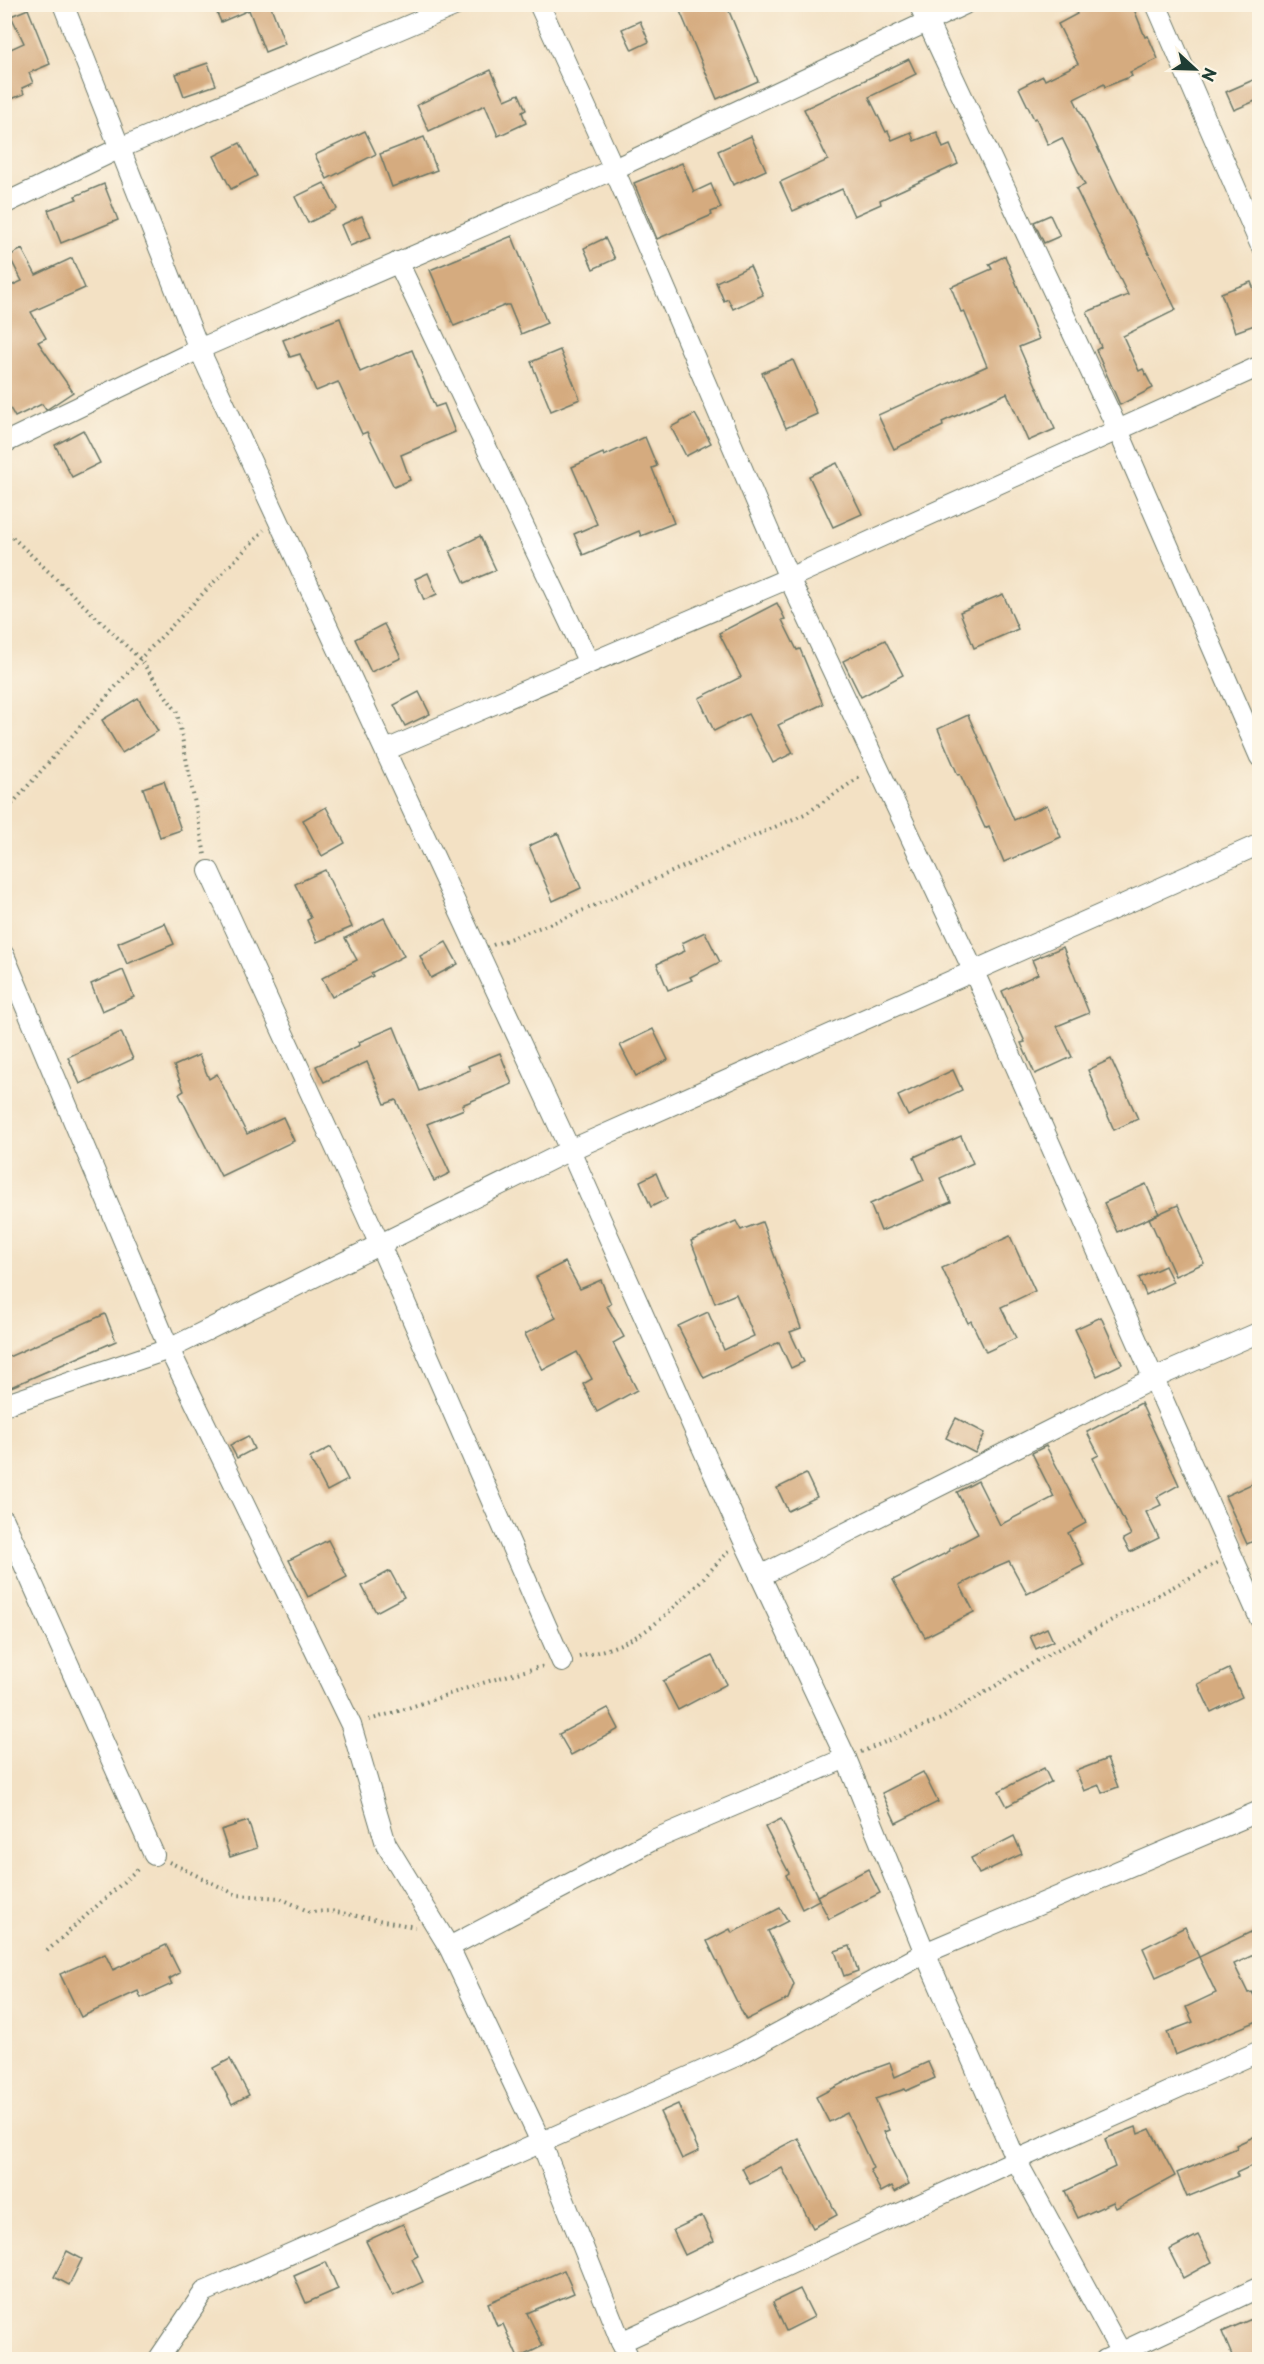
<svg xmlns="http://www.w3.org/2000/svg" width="1264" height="2364" viewBox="0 0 1264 2364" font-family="'Playpen Sans',sans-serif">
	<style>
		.building { fill: #d5ab7f }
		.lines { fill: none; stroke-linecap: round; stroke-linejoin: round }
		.street-casing { stroke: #697666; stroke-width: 22 }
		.path { stroke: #697666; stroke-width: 4; stroke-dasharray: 1.5 4.5; stroke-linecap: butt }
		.street { stroke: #fff; stroke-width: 20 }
	</style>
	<rect width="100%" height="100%" fill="#fcf5e5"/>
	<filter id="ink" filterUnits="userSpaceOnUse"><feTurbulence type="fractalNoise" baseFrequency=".0167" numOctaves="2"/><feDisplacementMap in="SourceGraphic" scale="12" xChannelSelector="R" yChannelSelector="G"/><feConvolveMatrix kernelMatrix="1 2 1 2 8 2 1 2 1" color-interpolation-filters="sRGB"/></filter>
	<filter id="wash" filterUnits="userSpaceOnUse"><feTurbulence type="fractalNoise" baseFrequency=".008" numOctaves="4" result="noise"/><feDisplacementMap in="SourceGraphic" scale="24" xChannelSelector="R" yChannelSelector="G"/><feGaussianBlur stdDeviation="1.35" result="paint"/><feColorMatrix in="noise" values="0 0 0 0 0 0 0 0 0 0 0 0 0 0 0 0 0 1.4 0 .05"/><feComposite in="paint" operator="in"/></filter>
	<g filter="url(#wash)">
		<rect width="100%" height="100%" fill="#f3e1c4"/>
		<g id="blocks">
			<g class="building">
				<path d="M213 4H270L285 44 265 52 249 10 221 22Z"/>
				<path d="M677 4H726L758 81 717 99Z"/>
				<path d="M1072 4H1132L1145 37 1148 36 1158 59 1130 72 1132 76 1105 87 1104 84 1074 99 1176 310 1123 336 1139 371 1143 369 1153 388 1120 405 1096 350 1101 347 1087 312 1128 295 1076 189 1085 185 1062 138 1048 145 1036 118 1034 119 1019 88 1043 76 1045 80 1078 64 1058 24 1077 14Z"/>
				<path d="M28 9 50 64 29 73 33 83 22 88 24 94 4 102V52L24 43 11 16Z"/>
				<path d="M640 21 649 42 632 50 622 29Z"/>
				<path d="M909 59 916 74 869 97 886 132 888 131 892 140 911 132 914 141 937 132 943 148 950 145 958 164 880 200 881 204 854 216 842 189 793 211 780 182 828 160 804 109Z"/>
				<path d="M208 63 216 85 184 96 176 74Z"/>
				<path d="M491 70 505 100 519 94 526 110 522 112 526 123 498 136 485 105 429 131 417 105Z"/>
				<path d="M1260 77V99L1234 110 1226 92Z"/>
				<path d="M365 131 376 154 327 179 315 155Z"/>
				<path d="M751 136 766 170 733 185 718 151Z"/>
				<path d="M424 137 437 170 392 187 380 154Z"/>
				<path d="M240 143 257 176 231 189 214 156Z"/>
				<path d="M682 163 694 192 711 184 721 208 711 212 712 215 657 239 634 183Z"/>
				<path d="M324 183 337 209 308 223 295 197Z"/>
				<path d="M104 184 118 220 61 243 48 210 77 199 75 196Z"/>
				<path d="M1050 215 1060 236 1044 243 1034 222Z"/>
				<path d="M362 216 371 237 350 246 341 225Z"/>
				<path d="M512 236 547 323 521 334 509 305H506L454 326 430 270Z"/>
				<path d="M605 238 615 259 593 269 584 248Z"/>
				<path d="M22 249 36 275 72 258 85 288 31 312 46 338 38 342 73 392 46 410 42 404 15 417 4 397V289L22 281 9 256Z"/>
				<path d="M1005 256 1039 339 1019 347 1055 429 1028 441 1007 393 942 422 943 426 894 449 878 415 987 366 964 311 961 312 951 287 992 269 989 264Z"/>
				<path d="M750 266 763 295 733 309 728 299 724 301 716 282Z"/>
				<path d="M1251 282 1260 304V323L1235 332 1221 293Z"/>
				<path d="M340 318 360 372 412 350 435 407 444 404 455 432 401 455 410 480 394 487 367 432 362 434 338 382 316 391 300 354 290 357 283 340Z"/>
				<path d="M560 350 580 399 551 411 531 362Z"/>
				<path d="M793 360 817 414 786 428 762 373Z"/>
				<path d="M695 414 711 443 686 456 671 427Z"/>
				<path d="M83 430 100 463 72 477 55 445Z"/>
				<path d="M645 437 657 466 652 468 674 523 641 536 639 531 583 555 574 534 597 524 572 467 603 453 604 456Z"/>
				<path d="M837 463 862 514 833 527 809 476Z"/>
				<path d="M480 536 496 570 465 583 450 551Z"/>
				<path d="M428 573 437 594 424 600 415 579Z"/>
				<path d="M1003 594 1018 629 974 648 960 612Z"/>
				<path d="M777 603 785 619 782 620 797 650 800 649 823 704 778 725 793 753 773 763 748 714 714 731 699 698 741 677 719 633Z"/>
				<path d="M384 624 401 658 371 672 355 639Z"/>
				<path d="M885 640 903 675 861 697 843 661Z"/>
				<path d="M419 692 430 714 405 726 394 705Z"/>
				<path d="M138 698 158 731 122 753 102 720Z"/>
				<path d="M968 715 1014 820 1047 805 1061 837 1004 862 989 826 985 828 960 774 958 775 938 729Z"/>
				<path d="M164 781 181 830 160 837 143 788Z"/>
				<path d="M326 807 345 843 322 856 303 820Z"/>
				<path d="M558 833 581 888 553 901 529 846Z"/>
				<path d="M325 870 352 927 317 942 307 920 311 918 295 884Z"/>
				<path d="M384 918 404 956 371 973 373 976 332 997 322 978 357 960 345 938Z"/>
				<path d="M165 923 174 944 127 964 118 943Z"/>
				<path d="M705 932 720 962 690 977 692 980 668 990 657 964 685 951 682 943Z"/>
				<path d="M446 942 458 964 431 978 420 956Z"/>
				<path d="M1063 947 1089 1013 1057 1026 1072 1057 1035 1074 1021 1043 1025 1042 1002 991 1038 974 1032 960Z"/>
				<path d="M123 970 134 997 102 1011 91 984Z"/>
				<path d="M394 1027 420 1091 470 1070 468 1066 500 1053 512 1084 462 1105 464 1109 427 1124 450 1173 434 1181 396 1100 385 1104 367 1062 324 1082 316 1066 360 1045 359 1042Z"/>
				<path d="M653 1029 668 1060 636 1076 620 1045Z"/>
				<path d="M121 1032 133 1059 80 1084 68 1057Z"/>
				<path d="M199 1055 209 1079 217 1074 247 1134 283 1117 294 1141 221 1176 179 1094 184 1091 174 1066Z"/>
				<path d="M1111 1059 1138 1119 1114 1130 1088 1070Z"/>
				<path d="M953 1070 962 1090 908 1116 898 1096Z"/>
				<path d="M961 1136 973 1163 940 1178 951 1202 881 1231 870 1204 924 1180 914 1157Z"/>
				<path d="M656 1173 667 1199 651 1207 640 1181Z"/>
				<path d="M1146 1184 1159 1214 1117 1232 1104 1203Z"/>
				<path d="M1178 1205 1204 1263 1175 1276 1149 1218Z"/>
				<path d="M736 1221 741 1230 762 1222 801 1328 790 1332 804 1362 791 1368 779 1342 704 1378 678 1326 708 1312 724 1350 754 1336 736 1294 715 1303 691 1241Z"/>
				<path d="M1010 1236 1035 1291 1001 1307 1016 1338 986 1352 971 1321 968 1323 942 1268Z"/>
				<path d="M565 1262 580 1289 601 1280 611 1304 607 1306 624 1337 613 1343 637 1390 597 1412 583 1384 592 1379 577 1352 543 1370 525 1334 556 1318 536 1277Z"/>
				<path d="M1165 1266 1173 1282 1146 1295 1139 1278Z"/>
				<path d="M105 1314 116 1341 4 1390V1359Z"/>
				<path d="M1101 1317 1122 1364 1097 1376 1075 1329Z"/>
				<path d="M1141 1403 1179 1485 1157 1497 1161 1505 1146 1512 1159 1538 1130 1552 1123 1539 1131 1535 1093 1458 1099 1455 1087 1432Z"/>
				<path d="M956 1418 985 1433 975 1453 946 1438Z"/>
				<path d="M248 1436 254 1449 237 1458 230 1445Z"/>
				<path d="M1046 1446 1086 1523 1068 1533 1084 1565 1027 1594 1009 1561 995 1567 960 1585 974 1612 925 1637 893 1580 950 1551 949 1549 978 1534 957 1492 978 1481 1000 1525 1054 1497 1032 1453Z"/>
				<path d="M331 1447 348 1480 327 1491 310 1458Z"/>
				<path d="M806 1474 817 1497 788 1511 777 1488Z"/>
				<path d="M1260 1480V1538L1247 1544 1225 1496Z"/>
				<path d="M328 1540 347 1577 308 1597 289 1560Z"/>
				<path d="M390 1571 404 1597 376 1612 362 1586Z"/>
				<path d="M1047 1628 1053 1641 1036 1649 1030 1636Z"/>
				<path d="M712 1656 727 1684 678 1710 663 1681Z"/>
				<path d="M1229 1669 1242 1697 1211 1712 1198 1684Z"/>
				<path d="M608 1708 619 1729 571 1755 559 1734Z"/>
				<path d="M1107 1759 1118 1787 1102 1793 1099 1785 1084 1791 1076 1771Z"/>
				<path d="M1044 1768 1051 1782 1007 1806 999 1791Z"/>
				<path d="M923 1772 938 1802 896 1823 882 1793Z"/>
				<path d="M781 1819 819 1900 802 1909 786 1875 789 1873 765 1827Z"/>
				<path d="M248 1821 257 1848 230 1857 221 1830Z"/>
				<path d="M1014 1836 1022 1854 979 1874 971 1858Z"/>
				<path d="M868 1869 880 1893 829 1919 817 1896Z"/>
				<path d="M780 1908 788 1921 768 1931 794 1984 788 1999 746 2020 707 1941 730 1929 732 1933Z"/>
				<path d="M1185 1927 1199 1957 1156 1977 1143 1948Z"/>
				<path d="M1255 1930 1260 1939V1952L1234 1964 1248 1993 1252 1992 1260 2008V2020L1175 2055 1167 2032 1193 2022 1186 2007 1216 1993 1199 1957Z"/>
				<path d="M166 1945 180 1973 169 1979 172 1984 141 1998 138 1991 81 2017 60 1974 105 1954 113 1970Z"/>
				<path d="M850 1946 858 1971 844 1976 835 1951Z"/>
				<path d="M230 2059 249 2095 232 2104 213 2068Z"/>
				<path d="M928 2062 935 2078 906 2091 905 2089 875 2099 889 2130 884 2132 909 2184 895 2192 892 2186 881 2192 870 2170 873 2168 847 2113 829 2122 816 2097 862 2073 890 2063 895 2077Z"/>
				<path d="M678 2104 699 2151 682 2159 660 2112Z"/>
				<path d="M1136 2127 1138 2134 1150 2129 1175 2176 1116 2208 1113 2202 1078 2218 1065 2191 1115 2167 1105 2139Z"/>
				<path d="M1260 2134V2162L1236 2173 1238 2176 1187 2197 1177 2173 1237 2148 1236 2145Z"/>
				<path d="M798 2138 837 2215 813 2228 782 2168 750 2184 742 2168Z"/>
				<path d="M702 2216 714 2241 685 2255 673 2230Z"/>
				<path d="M403 2224 418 2256 412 2259 423 2282 393 2296 366 2241Z"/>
				<path d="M1198 2235 1212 2262 1183 2278 1169 2250Z"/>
				<path d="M67 2251 82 2259 69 2285 54 2277Z"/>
				<path d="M326 2262 338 2289 306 2303 294 2276Z"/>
				<path d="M564 2270 574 2293 527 2313 543 2346 518 2358 503 2324 497 2326 488 2303Z"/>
				<path d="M800 2289 814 2317 786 2331 773 2302Z"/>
				<path d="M1254 2318 1260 2330V2360H1234L1222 2332Z"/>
			</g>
		</g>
	</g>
	<g filter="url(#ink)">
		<use href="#blocks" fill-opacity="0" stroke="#697666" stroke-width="1.5"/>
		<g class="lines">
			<g class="street-casing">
				<g id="street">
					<path d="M63 4 199 349 570 1150 742 1537 846 1758 925 1953 1016 2160 1125 2360"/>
					<path d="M539 4 614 169 789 578 974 972 1260 1619"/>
					<path d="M919 4 1118 430 1260 757"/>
					<path d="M1156 4 1260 244"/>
					<path d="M4 204 120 148 459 4"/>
					<path d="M398 262 589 663"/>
					<path d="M4 443 199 349 614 169 965 4"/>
					<path d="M386 750 789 578 1260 366"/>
					<path d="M209 871 380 1245 562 1662"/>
					<path d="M4 955 169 1349 351 1725 386 1844 449 1947 541 2142 621 2342 630 2360"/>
					<path d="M4 1405 169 1349 570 1150 1260 844"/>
					<path d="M4 1520 154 1855"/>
					<path d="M760 1576 1152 1379 1260 1332"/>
					<path d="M449 1947 653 1840 846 1758"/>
					<path d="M621 2342 1016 2160 1260 2051"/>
					<path d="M158 2360 204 2292 736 2056 925 1953 1260 1811"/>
					<path d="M1105 2360 1260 2287"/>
				</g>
			</g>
			<g class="path">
				<path d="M4 529 140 659 177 712 205 855"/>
				<path d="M4 813 140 659 264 530"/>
				<path d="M493 945 568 917 807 813 861 776"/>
				<path d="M579 1657C603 1651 627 1644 648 1629 678 1607 703 1578 729 1551"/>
				<path d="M369 1720C428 1703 486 1679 545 1666"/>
				<path d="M861 1752 941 1719 1033 1663 1217 1563"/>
				<path d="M169 1862 237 1895 280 1898 310 1912 331 1911 415 1927"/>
				<path d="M47 1951 140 1867"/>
			</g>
			<use href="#street" class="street"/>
		</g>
	</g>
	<rect width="1264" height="2364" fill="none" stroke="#fcf5e5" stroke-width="24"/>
	<g transform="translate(1195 69) rotate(112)" stroke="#fcf5e5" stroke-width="4.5" paint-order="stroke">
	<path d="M0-4.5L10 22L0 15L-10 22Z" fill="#1f3d34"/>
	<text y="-9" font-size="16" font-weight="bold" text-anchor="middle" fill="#1f3d34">N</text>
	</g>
</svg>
